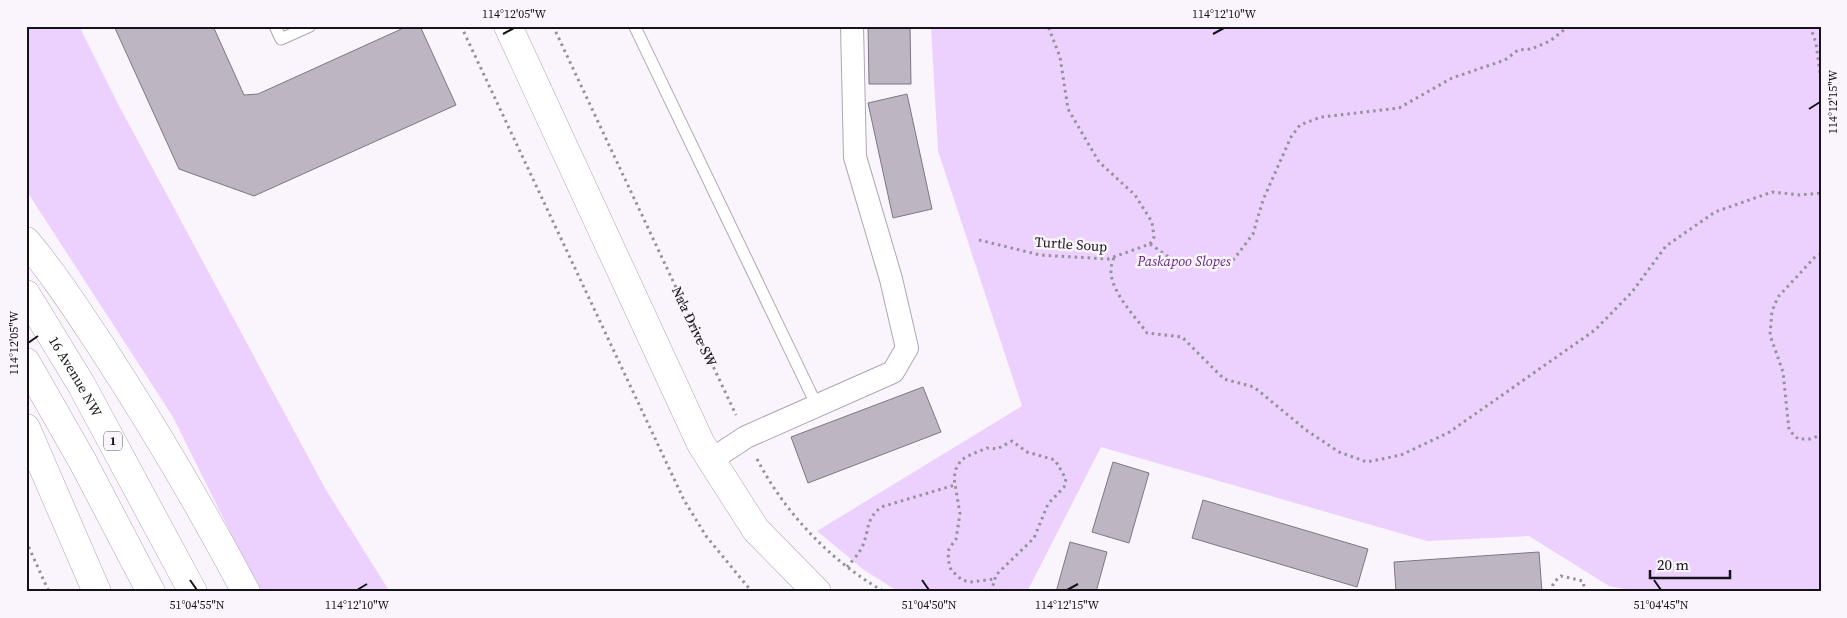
<svg xmlns="http://www.w3.org/2000/svg" width="1847" height="618" viewBox="0 0 1847 618" font-family="'Source Serif 4',serif">
	<style>
		.green { fill: #ecd0fd }
		.building { fill: #bdb5c2; stroke: #7e7783 }
		.lines { fill: none; stroke-linecap: round; stroke-linejoin: round }
		.lane-casing { stroke: #aea6b4; stroke-width: 13 }
		.street-casing { stroke: #aea6b4; stroke-width: 24 }
		.secondary-casing { stroke: #aea6b4; stroke-width: 29 }
		.highway-casing { stroke: #aea6b4; stroke-width: 29 }
		.path { stroke: #959198; stroke-width: 3; stroke-dasharray: 2.5 4; stroke-linecap: butt }
		.lane { stroke: #fff; stroke-width: 11 }
		.street { stroke: #fff; stroke-width: 22 }
		.secondary { stroke: #fff; stroke-width: 28 }
		.highway { stroke: #fff; stroke-width: 28 }
		.ticks { fill: none; stroke: #161318; stroke-width: 2 }
		.labels { text-anchor: middle; stroke-width: 5; stroke-linejoin: round; paint-order: stroke }
		.shield { fill: #faf5fd; stroke: #5a575d; stroke-width: 1 }
		.shield-label { font-size: 12px; font-weight: bold; fill: #161318 }
		.street-label { font-size: 14px; fill: #161318; stroke: #faf5fd }
		.park-label { font-size: 14px; font-style: italic; fill: #662784; stroke: #faf5fd }
		.neatline { fill: none; stroke: #161318; stroke-width: 2 }
		.ticks-label { font-size: 12px; text-anchor: middle; fill: #161318 }
	</style>
	<rect width="100%" height="100%" fill="#faf5fd"/>
	<g class="green">
		<path d="M26 26H79L118 104 326 490 390 592H260L173 417 26 190Z"/>
		<path d="M931 26H1821V592H1640L1609 586 1529 536 1427 541 1101 447 1027 592H899L864 570 817 531 1022 406 938 151Z"/>
	</g>
	<g class="building">
		<path d="M114 26H213L244 95 258 94 408 26H420L456 105 254 196 179 169Z"/>
		<path d="M868 26H910L911 84H869Z"/>
		<path d="M907 94 932 209 893 218 868 103Z"/>
		<path d="M923 387 941 432 808 483 791 437Z"/>
		<path d="M1113 462 1149 473 1129 543 1092 532Z"/>
		<path d="M1203 500 1368 549 1357 587 1192 538Z"/>
		<path d="M1070 542 1107 552 1096 592H1056Z"/>
		<path d="M1539 552 1542 592H1396L1394 562Z"/>
	</g>
	<g class="lines">
		<g class="lane-casing">
			<g id="lane">
				<path d="M275 26 281 39 310 26"/>
				<path d="M637 26 635 27 817 406"/>
			</g>
		</g>
		<g class="street-casing">
			<path id="street" d="M711 460 746 437 893 372 907 348 891 279 855 157 852 26"/>
		</g>
		<g class="secondary-casing">
			<path id="secondary" d="M508 26 701 444 756 530 817 592"/>
		</g>
		<g class="highway-casing">
			<g id="highway">
				<path d="M26 241C54 274 77 310 101 346 153 426 201 507 246 592"/>
				<path id="s2" d="M26 294 81 384 193 592"/>
				<path d="M26 362 83 462 151 592"/>
				<path d="M26 428 97 592"/>
			</g>
		</g>
		<g class="path">
			<path d="M461 26 684 500 706 536 752 592"/>
			<path id="s1" d="M553 26 736 415"/>
			<path d="M1810 26 1816 43 1821 80"/>
			<path d="M979 240 1040 255 1108 259 1150 244 1154 237 1152 222 1135 195 1099 162 1068 109 1060 57 1048 26"/>
			<path d="M1150 244 1173 260 1220 268 1231 263 1253 234 1263 200 1291 137 1300 125 1321 117 1399 108 1452 78 1505 60 1518 50 1531 49 1550 41 1569 26"/>
			<path d="M1821 254 1815 257 1778 297 1772 311 1770 335 1783 372 1789 430 1798 439H1810L1821 435"/>
			<path d="M1114 258C1101 283 1133 313 1147 333L1182 337 1224 379 1254 387 1306 430 1339 452 1367 462 1401 455 1448 433 1595 330 1632 292 1666 246 1715 212 1772 192 1800 195 1821 193"/>
			<path d="M757 459C785 513 831 562 885 592"/>
			<path d="M26 541 49 592"/>
			<path d="M847 567C852 561 860 553 863 545 870 527 865 521 881 507L955 485"/>
			<path d="M991 592 996 575 1034 538 1048 504 1064 487 1066 479 1055 460 1027 452 1012 441 997 449 987 448 970 455 961 460 956 469 954 478 960 514 956 539 949 549 948 559 951 570 962 580 970 582 995 579"/>
			<path d="M1550 592 1554 582 1561 576 1583 581 1585 592"/>
		</g>
		<use href="#lane" class="lane"/>
		<use href="#street" class="street"/>
		<use href="#secondary" class="secondary"/>
		<use href="#highway" class="highway"/>
	</g>
	<path class="ticks" d="M503 34 514 28M1213 34 1224 28M1809 109 1820 102M28 343 38 336M190 580 197 590M922 580 929 590M1654 580 1661 590M357 590 367 584M1067 590 1078 584"/>
	<g class="labels">
		<rect class="shield" x="104" y="431.5" width="18" height="19" rx="4"/>
		<g class="shield-label">
			<text x="113" y="445">1</text>
		</g>
		<g class="street-label">
			<text transform="translate(1071 244) rotate(4)" y="5">Turtle Soup</text>
			<text dy="5" stroke="none"><textPath href="#s1" startOffset="332">Na'a Drive SW</textPath></text>
			<text dy="5" stroke="none"><textPath href="#s2" startOffset="96">16 Avenue NW</textPath></text>
		</g>
		<g class="park-label">
			<text x="1184" y="266">Paskapoo Slopes</text>
		</g>
	</g>
	<rect width="1847" height="618" fill="none" stroke="#faf5fd" stroke-width="55"/>
	<path d="M1650 570v8h80v-8" fill="none" stroke="#161318" stroke-width="2.5"/>
	<text x="1657" y="570" font-size="15" fill="#161318" stroke="#faf5fd" stroke-width="4" paint-order="stroke">20 m</text>
	<rect x="28" y="28" width="1792" height="562" class="neatline"/>
	<g class="ticks-label">
		<text x="514" y="18">114°12'05"W</text>
		<text x="1224" y="18">114°12'10"W</text>
		<text transform="translate(1833 102) rotate(-90)" y="4">114°12'15"W</text>
		<text transform="translate(14 343) rotate(-90)" y="4">114°12'05"W</text>
		<text x="197" y="609">51°04'55"N</text>
		<text x="357" y="609">114°12'10"W</text>
		<text x="929" y="609">51°04'50"N</text>
		<text x="1067" y="609">114°12'15"W</text>
		<text x="1661" y="609">51°04'45"N</text>
	</g>
</svg>
